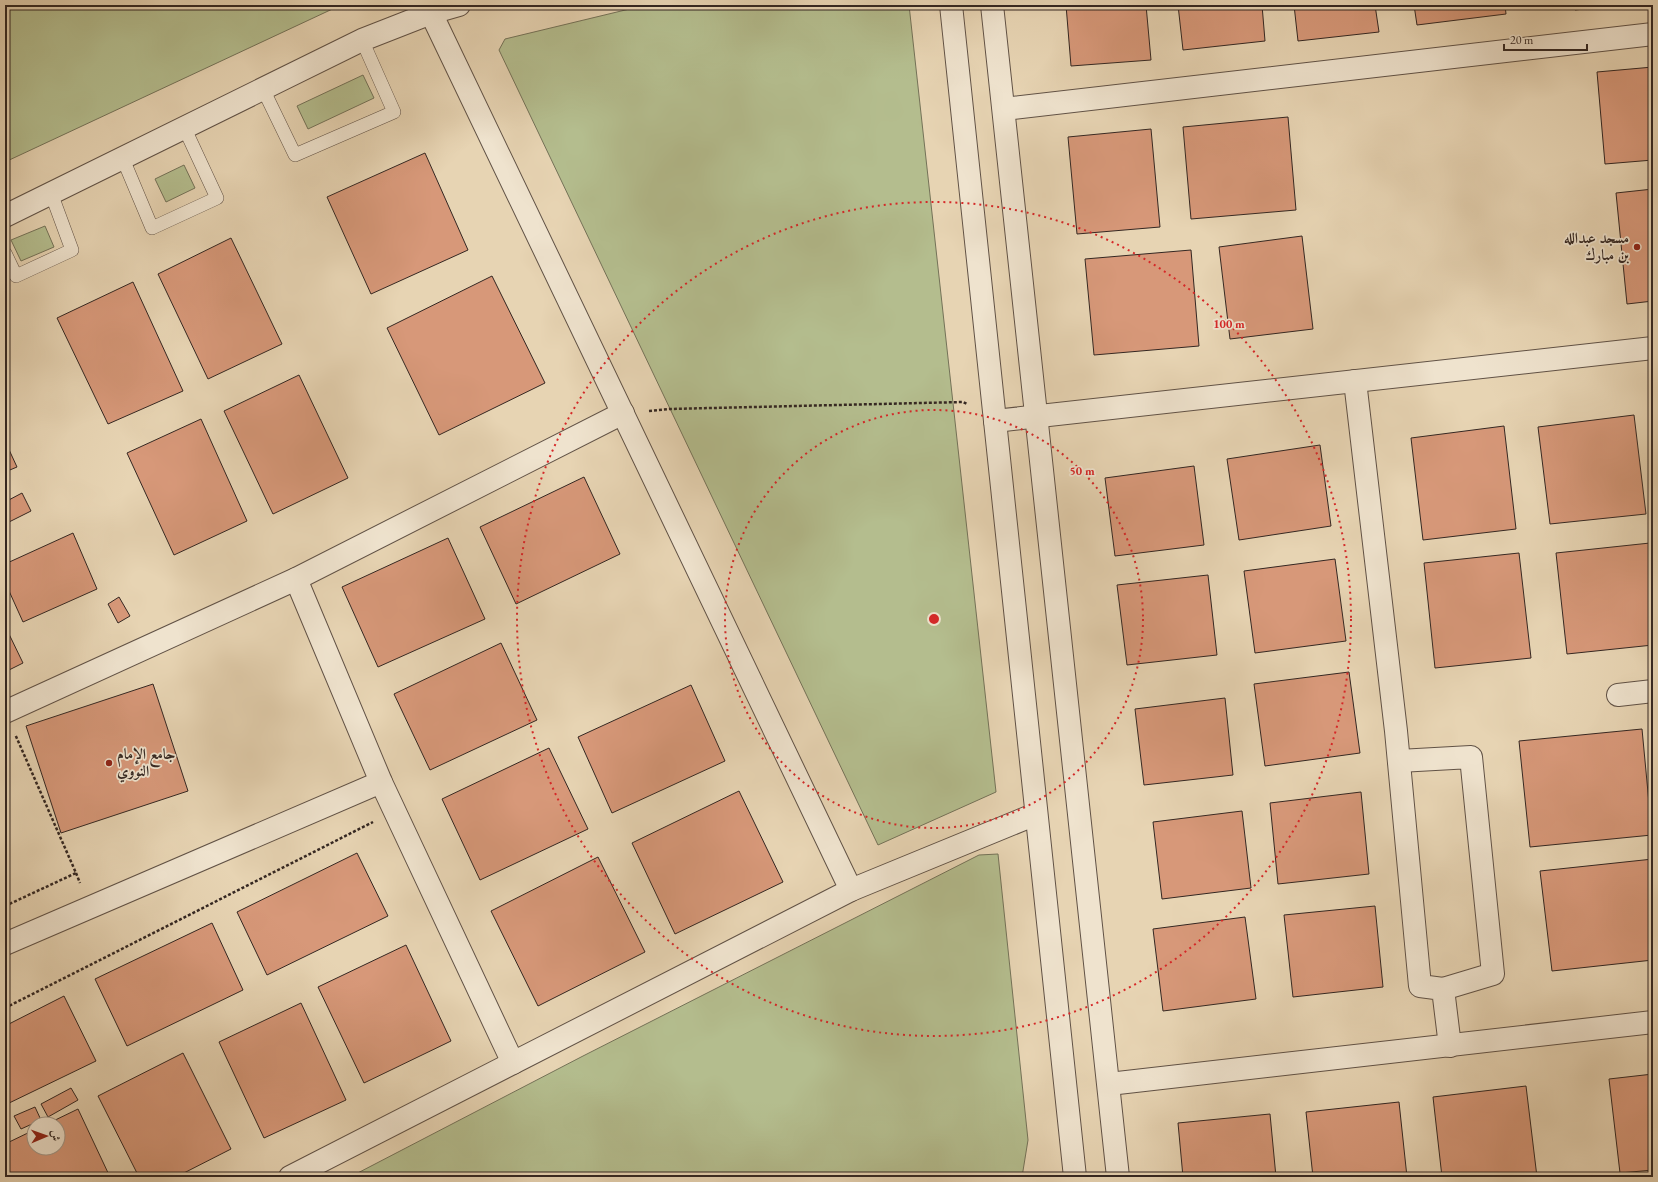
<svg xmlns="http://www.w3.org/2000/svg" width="1658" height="1182" viewBox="0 0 1658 1182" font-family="'EB Garamond',Amiri,serif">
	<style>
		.green { fill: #b4bd8e; stroke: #747258 }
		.building { fill: #d79879; stroke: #342722 }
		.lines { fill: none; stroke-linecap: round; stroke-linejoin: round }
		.lane-casing { stroke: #615246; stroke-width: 14 }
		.street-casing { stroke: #615246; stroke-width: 24 }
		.path { stroke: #342722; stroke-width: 2.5; stroke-dasharray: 3 2; stroke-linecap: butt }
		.lane { stroke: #efe3ce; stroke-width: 13 }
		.street { stroke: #efe3ce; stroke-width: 22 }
		.ring { fill: none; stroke: #d62828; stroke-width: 2; stroke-dasharray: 2 4 }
		.poi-dot { fill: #8f2418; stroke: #efe3ce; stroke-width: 1.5 }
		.labels { text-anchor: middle; stroke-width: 3.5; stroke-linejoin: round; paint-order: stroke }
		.poi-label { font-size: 15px; font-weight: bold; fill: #342722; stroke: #efe3ce; text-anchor: end }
		.centre { fill: #d62828; stroke: #efe3ce; stroke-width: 2 }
		.ring-label { font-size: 12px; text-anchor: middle; font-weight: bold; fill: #d62828; stroke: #efe3ce; stroke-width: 3.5; stroke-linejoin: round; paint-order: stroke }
	</style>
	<rect width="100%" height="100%" fill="#e7d4b3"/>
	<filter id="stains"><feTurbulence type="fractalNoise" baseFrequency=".005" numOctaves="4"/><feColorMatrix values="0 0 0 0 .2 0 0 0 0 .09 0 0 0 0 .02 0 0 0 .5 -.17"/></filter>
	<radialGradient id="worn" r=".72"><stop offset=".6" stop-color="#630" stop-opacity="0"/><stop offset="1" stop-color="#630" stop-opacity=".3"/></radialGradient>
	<g class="green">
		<path d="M5 5H341L5 162Z"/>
		<path d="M646 5H909L996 792 878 845 499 50 505 39Z"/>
		<path d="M363 75 374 98 308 129 297 106Z"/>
		<path d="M184 165 195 188 166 202 155 179Z"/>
		<path d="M45 226 54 247 21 261 11 240Z"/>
		<path d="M998 854 1028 1140 1022 1177H350L583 1056 979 855Z"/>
	</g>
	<g class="building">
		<path d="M1066 5H1146L1151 60 1071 66Z"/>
		<path d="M1178 5H1262L1265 41 1183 50Z"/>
		<path d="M1294 5H1375L1379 32 1298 41Z"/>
		<path d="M1414 5H1505L1506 14 1417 25Z"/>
		<path d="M1575 5H1620L1575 10Z"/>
		<path d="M1653 67V160L1605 164 1597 72Z"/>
		<path d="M1288 117 1296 210 1191 219 1183 127Z"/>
		<path d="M1151 129 1160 227 1077 234 1068 137Z"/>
		<path d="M425 153 468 250 371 294 327 197Z"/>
		<path d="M1653 189V301L1627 304 1616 193Z"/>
		<path d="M1302 236 1313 329 1230 339 1219 247Z"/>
		<path d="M231 238 282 344 208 379 158 274Z"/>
		<path d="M1191 250 1199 346 1094 355 1085 259Z"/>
		<path d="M492 276 545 383 439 435 387 328Z"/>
		<path d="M133 282 183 391 108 424 57 318Z"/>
		<path d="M299 375 348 478 273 514 224 411Z"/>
		<path d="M1634 415 1646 514 1550 524 1538 427Z"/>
		<path d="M201 419 247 521 174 555 127 453Z"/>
		<path d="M1504 426 1516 529 1423 540 1411 438Z"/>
		<path d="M5 441 17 467 5 472Z"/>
		<path d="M1320 445 1331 526 1239 540 1227 459Z"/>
		<path d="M1194 466 1204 545 1115 556 1105 478Z"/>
		<path d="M584 477 620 554 516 604 480 527Z"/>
		<path d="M22 493 31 511 5 524V502Z"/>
		<path d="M73 533 97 589 23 622 5 582V564Z"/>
		<path d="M448 538 485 619 378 667 342 587Z"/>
		<path d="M1650 543 1653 568V645L1567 654 1556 553Z"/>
		<path d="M1519 553 1531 658 1435 668 1424 563Z"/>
		<path d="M1335 559 1346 641 1255 653 1244 571Z"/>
		<path d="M1208 575 1217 655 1127 665 1117 585Z"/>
		<path d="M119 597 130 616 118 623 108 604Z"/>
		<path d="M8 632 23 663 7 671 5 668V633Z"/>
		<path d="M501 643 537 720 430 770 394 694Z"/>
		<path d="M1349 672 1360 753 1265 766 1254 684Z"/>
		<path d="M153 684 188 791 61 833 26 726Z"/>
		<path d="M691 685 725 761 612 813 578 737Z"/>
		<path d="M1225 698 1233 775 1144 785 1135 709Z"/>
		<path d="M1642 729 1652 835 1530 847 1519 741Z"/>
		<path d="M549 748 588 829 480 880 442 799Z"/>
		<path d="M739 791 783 882 675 934 632 843Z"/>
		<path d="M1361 792 1369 874 1278 884 1270 803Z"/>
		<path d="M1242 811 1251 888 1162 899 1153 822Z"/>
		<path d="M357 853 388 916 267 975 237 912Z"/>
		<path d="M598 857 645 952 538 1006 491 911Z"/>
		<path d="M1653 859V960L1552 971 1540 871Z"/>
		<path d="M1375 906 1383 987 1293 997 1284 915Z"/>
		<path d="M1245 917 1256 999 1163 1011 1153 929Z"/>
		<path d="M212 923 243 990 127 1046 95 979Z"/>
		<path d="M406 945 451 1041 364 1083 318 987Z"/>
		<path d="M64 996 96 1061 5 1105V1026Z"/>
		<path d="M301 1003 346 1100 264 1138 219 1042Z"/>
		<path d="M183 1053 231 1149 176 1177H139L98 1096Z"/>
		<path d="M1653 1074V1170L1620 1173 1609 1079Z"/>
		<path d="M1526 1086 1537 1177H1442L1433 1097Z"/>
		<path d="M71 1088 78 1100 48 1117 41 1104Z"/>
		<path d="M1399 1102 1407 1177H1313L1306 1112Z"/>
		<path d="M35 1107 41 1120 21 1129 14 1116Z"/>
		<path d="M78 1109 110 1177H6L5 1144 34 1130V1148H58V1124H47Z"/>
		<path d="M1270 1114 1276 1177H1183L1178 1123Z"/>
	</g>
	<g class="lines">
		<g class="lane-casing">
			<g id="lane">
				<path d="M263 89 295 155 394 112 362 40"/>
				<path d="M123 159 152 228 217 198 184 127"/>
				<path d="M5 253 16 276 72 250 51 193"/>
			</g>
		</g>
		<g class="street-casing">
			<g id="street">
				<path d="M951 5 1075 1177"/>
				<path d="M992 5 1118 1177"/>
				<path d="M431 13 851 890"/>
				<path d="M1004 109 1653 34"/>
				<path d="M5 216 362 40 431 13 459 5"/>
				<path d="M1355 381 1396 731 1420 986 1443 989 1450 1046"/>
				<path d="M995 421 1653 348"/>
				<path d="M296 579 381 782 513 1063"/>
				<path d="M1618 695 1653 691"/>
				<path d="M5 712 296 579 623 413"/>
				<path d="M1399 761 1471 757 1493 974 1443 989"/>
				<path d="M5 944 381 782"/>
				<path d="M1109 1084 1653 1022"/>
				<path d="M290 1177 851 890 1036 814"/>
			</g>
		</g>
		<g class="path">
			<path d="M649 411 670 409 963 402 967 404"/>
			<path d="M76 873 80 883"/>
			<path d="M5 906 76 873 15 734"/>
			<path d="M5 1008 373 822"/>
		</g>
		<use href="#lane" class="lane"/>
		<use href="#street" class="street"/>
	</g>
	<g class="ring">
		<circle cx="934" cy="619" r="209"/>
		<circle cx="934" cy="619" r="417"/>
	</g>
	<g class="poi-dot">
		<circle cx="1637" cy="247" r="4"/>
		<circle cx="109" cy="763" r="4"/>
	</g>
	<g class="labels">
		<g class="poi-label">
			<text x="1629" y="243">مسجد عبدالله<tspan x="1629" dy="17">بن مبارك</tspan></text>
			<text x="117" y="759" text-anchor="start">جامع الإمام<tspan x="117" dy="17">النووي</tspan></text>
		</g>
	</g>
	<circle cx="934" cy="619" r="6" class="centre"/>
	<g class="ring-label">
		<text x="1229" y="328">100 m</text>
		<text x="1082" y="475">50 m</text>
	</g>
	<rect width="1658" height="1182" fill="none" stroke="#e7d4b3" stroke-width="20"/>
	<rect x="6" y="6" width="1646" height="1170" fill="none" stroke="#342722" stroke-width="2"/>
	<rect x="10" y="10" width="1638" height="1162" fill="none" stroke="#342722"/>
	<g transform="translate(46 1136) rotate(88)"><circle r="19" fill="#efe3ce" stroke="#a49889"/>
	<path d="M0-3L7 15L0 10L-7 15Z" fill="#8f2418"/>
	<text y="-6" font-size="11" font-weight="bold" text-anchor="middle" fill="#342722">ش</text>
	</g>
	<path d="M1504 44v6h83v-6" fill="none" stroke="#342722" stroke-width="2"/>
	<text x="1510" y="44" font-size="12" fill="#342722" stroke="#efe3ce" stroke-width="3" paint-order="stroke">20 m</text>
	<rect width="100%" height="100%" filter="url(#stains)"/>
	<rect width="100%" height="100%" fill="url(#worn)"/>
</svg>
